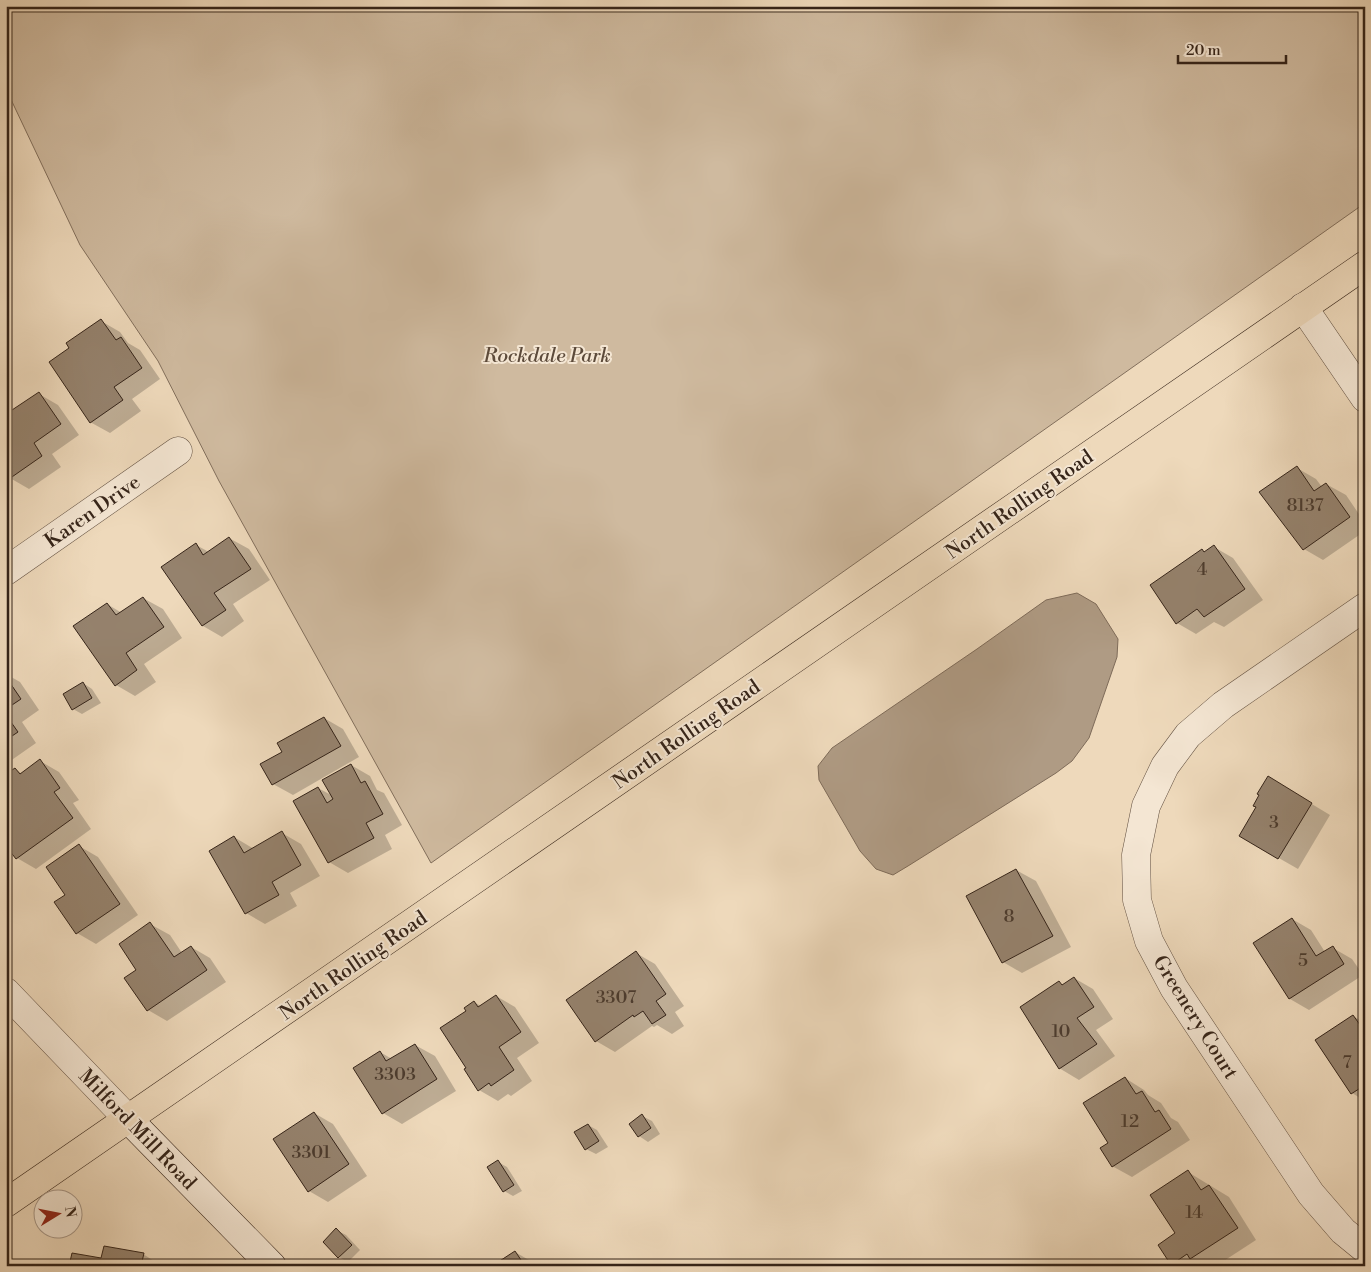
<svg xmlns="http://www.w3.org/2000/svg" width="1371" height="1272" viewBox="0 0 1371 1272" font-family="'Libre Bodoni',serif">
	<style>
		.green { fill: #cfba9f; stroke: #826f5c }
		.water { fill: #af9b84; stroke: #7e6b59 }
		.shadow { fill: #0003 }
		.building { fill: #95826d; stroke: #352419 }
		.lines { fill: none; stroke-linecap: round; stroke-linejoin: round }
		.street-casing { stroke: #635142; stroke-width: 29 }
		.secondary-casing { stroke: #352419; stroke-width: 29 }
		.primary-casing { stroke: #352419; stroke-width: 29 }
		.street { stroke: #f4e6d3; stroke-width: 28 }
		.secondary { stroke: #f4e6d3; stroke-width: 28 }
		.primary { stroke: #eed9bb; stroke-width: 28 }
		.labels { text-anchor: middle; stroke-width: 4; stroke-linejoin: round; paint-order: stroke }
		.number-label { font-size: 18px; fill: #4d3c2e }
		.park-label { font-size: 20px; font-style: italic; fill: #5c4a3a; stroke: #f4e6d3 }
		.street-label { font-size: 20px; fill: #352419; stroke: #f4e6d3 }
	</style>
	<rect width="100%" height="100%" fill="#eed9bb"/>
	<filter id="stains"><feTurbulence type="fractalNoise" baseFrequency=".004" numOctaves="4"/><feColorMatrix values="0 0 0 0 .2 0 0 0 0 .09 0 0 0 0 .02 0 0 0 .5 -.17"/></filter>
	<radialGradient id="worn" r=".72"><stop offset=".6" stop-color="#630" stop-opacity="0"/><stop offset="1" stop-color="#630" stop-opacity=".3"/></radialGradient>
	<path class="green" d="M6 6H1365V203L431 863 219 481 158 361 80 245 6 89Z"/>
	<path class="water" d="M1077 593 1096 604 1118 639 1117 657 1089 738 1072 761 1056 773 908 866 893 875 876 869 860 851 819 780 818 766 832 748 977 649 1046 600Z"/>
	<g class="shadow">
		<path d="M101 321 120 332 128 343 140 350 160 379 132 399 141 411 110 433 90 422 71 348Z"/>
		<path d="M39 394 58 405 79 435 52 454 61 467 29 489 10 478 6 473V413L8 414Z"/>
		<path d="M1297 468 1316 479 1322 487 1326 484 1346 495 1365 523V531L1323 560 1304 549Z"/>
		<path d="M229 538 249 549 270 580 233 604 244 621 222 637 203 626 163 567 196 545 209 552Z"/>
		<path d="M1214 547 1233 558 1263 600 1224 627 1214 622 1196 634 1177 623 1202 551 1206 553Z"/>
		<path d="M143 598 163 609 182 638 144 664 156 682 135 696 116 685 107 604 122 613Z"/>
		<path d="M6 674 20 682 39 710 22 722 36 743 6 764Z"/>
		<path d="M83 683 92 689 101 703 82 714 73 709Z"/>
		<path d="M324 718 343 729 359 757 293 795 273 784 284 753Z"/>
		<path d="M40 761 59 772 79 800 73 803 91 829 36 869 17 858 15 769 22 774Z"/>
		<path d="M351 765 370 776 377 790 384 793 402 825 385 835 392 849 348 873 329 862 318 788 333 796Z"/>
		<path d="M1287 789 1330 815 1298 869 1240 836Z"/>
		<path d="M282 833 301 844 320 876 290 893 297 906 265 924 246 913 234 837 254 849Z"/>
		<path d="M79 846 98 857 138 915 96 944 77 933 67 895Z"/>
		<path d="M1016 870 1036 881 1071 947 1022 973 1003 962Z"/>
		<path d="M1292 919 1311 930 1325 952 1333 948 1352 959 1363 975 1309 1010 1290 999 1255 943Z"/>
		<path d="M150 924 170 935 182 953 191 947 210 958 226 982 167 1021 148 1010 138 970Z"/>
		<path d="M636 953 655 964 684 1006 675 1012 684 1026 672 1034 657 1025 654 1027 652 1026 615 1052 596 1041Z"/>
		<path d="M1074 978 1093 989 1113 1019 1096 1030 1115 1056 1079 1080 1059 1068V983L1063 985Z"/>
		<path d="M496 996 515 1007 539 1043 517 1058 532 1081 511 1096 508 1094 498 1101 479 1090 468 1068V1011L474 1002 481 1006Z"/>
		<path d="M1353 1016 1365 1023V1101L1352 1093Z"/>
		<path d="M415 1045 435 1056 456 1091 402 1124 383 1113 380 1052 392 1059Z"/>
		<path d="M1125 1078 1144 1090 1148 1095 1161 1103 1171 1118 1178 1122 1190 1140 1132 1177 1112 1166 1110 1144Z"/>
		<path d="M314 1113 333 1124 367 1176 328 1202 309 1191Z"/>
		<path d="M642 1116 652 1121 660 1134 648 1142 639 1136 631 1124Z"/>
		<path d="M588 1125 597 1130 608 1147 596 1154 586 1149Z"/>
		<path d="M498 1162 507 1167 522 1191 513 1196 504 1191Z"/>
		<path d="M1188 1172 1229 1197 1256 1240 1216 1266H1175L1172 1264Z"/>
		<path d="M336 1230 346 1235 360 1250 348 1262 339 1257Z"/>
		<path d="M515 1252 534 1263 536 1266H494Z"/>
		<path d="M143 1254 162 1266H71L102 1260Z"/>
	</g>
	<g class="building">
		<path d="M101 319 116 340 121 337 142 368 114 387 123 400 90 423 49 362 69 348 66 343Z"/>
		<path d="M39 392 61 424 34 443 42 456 9 479 6 475V414Z"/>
		<path d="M1297 466 1314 491 1326 483 1350 517 1303 550 1259 492Z"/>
		<path d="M229 537 251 569 214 593 226 610 202 626 161 567 196 543 203 555Z"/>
		<path d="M1214 545 1245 589 1204 617 1197 609 1176 624 1150 585 1202 549 1204 552Z"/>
		<path d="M143 597 164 627 126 653 137 670 115 686 73 626 107 603 116 615Z"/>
		<path d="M6 677 21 699 6 709Z"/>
		<path d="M83 682 92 698 72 710 63 694Z"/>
		<path d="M6 715 18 732 6 740Z"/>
		<path d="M324 717 341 746 272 785 260 764 282 752 277 743Z"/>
		<path d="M40 759 60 788 54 792 73 818 16 859 6 846V774L15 768 20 774Z"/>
		<path d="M351 764 361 783 365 781 383 814 366 823 374 838 328 863 293 801 318 787 327 803 333 799 322 780Z"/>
		<path d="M1268 776 1312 803 1278 859 1239 836 1256 807 1253 806 1259 795 1257 794Z"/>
		<path d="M282 831 301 865 272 882 279 895 245 914 209 851 234 836 244 853Z"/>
		<path d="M79 844 120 904 76 934 54 902 65 895 46 867Z"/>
		<path d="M1016 869 1053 936 1002 963 966 896Z"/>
		<path d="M1292 918 1316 956 1333 946 1344 964 1289 999 1253 943Z"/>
		<path d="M150 922 174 957 191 946 207 970 147 1011 124 978 136 970 119 944Z"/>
		<path d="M636 951 666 994 656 1001 666 1015 652 1024 643 1011 634 1017 633 1015 595 1042 566 1000Z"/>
		<path d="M1074 977 1094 1007 1077 1018 1097 1044 1059 1069 1020 1007 1059 981 1062 985Z"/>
		<path d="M496 995 521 1032 499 1047 514 1070 491 1086 489 1083 478 1091 464 1069 466 1068 440 1028 466 1011 464 1008 474 1001 478 1007Z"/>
		<path d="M1353 1015 1365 1032V1085L1351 1094 1315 1040Z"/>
		<path d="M415 1044 437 1079 382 1114 353 1068 380 1051 386 1061Z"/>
		<path d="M1125 1077 1136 1094 1142 1091 1155 1112 1159 1110 1171 1129 1112 1167 1100 1148 1108 1143 1083 1103Z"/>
		<path d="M314 1112 349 1164 308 1192 273 1139Z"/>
		<path d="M642 1114 651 1128 638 1137 629 1124Z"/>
		<path d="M588 1124 599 1141 585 1150 574 1132Z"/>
		<path d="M498 1160 514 1185 503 1192 487 1167Z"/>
		<path d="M1188 1170 1201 1190 1209 1185 1238 1228 1190 1259 1187 1254 1171 1265 1158 1245 1175 1233 1150 1195Z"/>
		<path d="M336 1228 352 1245 338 1258 323 1242Z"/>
		<path d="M104 1246 144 1253 141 1266H69L72 1253 101 1258Z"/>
		<path d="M515 1251 525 1266H492Z"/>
	</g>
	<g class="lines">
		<g class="street-casing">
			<g id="street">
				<path d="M1303 307 1365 398"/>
				<path d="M6 571 178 451"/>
				<path d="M1365 607 1223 705 1188 735 1165 766 1146 806 1136 855 1137 900 1149 941 1174 988 1311 1194 1343 1231 1365 1249"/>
				<path d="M6 992 129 1120"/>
			</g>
		</g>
		<g class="secondary-casing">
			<path id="secondary" d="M129 1120 272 1266"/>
		</g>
		<g class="primary-casing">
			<path id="primary" d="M6 1203 1365 265"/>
		</g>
		<use href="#street" class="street"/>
		<use href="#secondary" class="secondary"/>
		<use href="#primary" class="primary"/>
	</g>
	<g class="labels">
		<g class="number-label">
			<text x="1305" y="511">8137</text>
			<text x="1202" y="575">4</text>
			<text x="1274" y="828">3</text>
			<text x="1009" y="922">8</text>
			<text x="1303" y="966">5</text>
			<text x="616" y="1003">3307</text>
			<text x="1061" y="1037">10</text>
			<text x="1347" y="1068">7</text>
			<text x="395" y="1080">3303</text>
			<text x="1130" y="1127">12</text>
			<text x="311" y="1158">3301</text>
			<text x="1194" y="1218">14</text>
		</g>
		<g class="park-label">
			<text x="547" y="362">Rockdale Park</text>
		</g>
		<g class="street-label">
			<text transform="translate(1019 504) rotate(-35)" y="7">North Rolling Road</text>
			<text transform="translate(92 511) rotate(-35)" y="7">Karen Drive</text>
			<text transform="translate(686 734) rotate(-35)" y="7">North Rolling Road</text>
			<text transform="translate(353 965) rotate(-35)" y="7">North Rolling Road</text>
			<text transform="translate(1196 1017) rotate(58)" y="7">Greenery Court</text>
			<text transform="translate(138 1129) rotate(46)" y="7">Milford Mill Road</text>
		</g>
	</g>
	<rect width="1371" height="1272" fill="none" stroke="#eed9bb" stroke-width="25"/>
	<rect x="8" y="8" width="1356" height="1257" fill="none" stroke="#352419" stroke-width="2.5"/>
	<rect x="12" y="12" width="1346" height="1247" fill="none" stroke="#352419"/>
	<g transform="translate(58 1214) rotate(80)"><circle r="24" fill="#f4e6d3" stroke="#a89889"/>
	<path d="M0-4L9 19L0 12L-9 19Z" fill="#8f2418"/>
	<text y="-8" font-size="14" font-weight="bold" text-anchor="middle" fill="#352419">N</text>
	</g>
	<path d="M1178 55v8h108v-8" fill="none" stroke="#352419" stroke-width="2.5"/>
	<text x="1186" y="55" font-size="15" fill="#352419" stroke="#f4e6d3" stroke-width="4" paint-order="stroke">20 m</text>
	<rect width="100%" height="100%" filter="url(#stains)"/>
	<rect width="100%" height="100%" fill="url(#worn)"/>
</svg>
